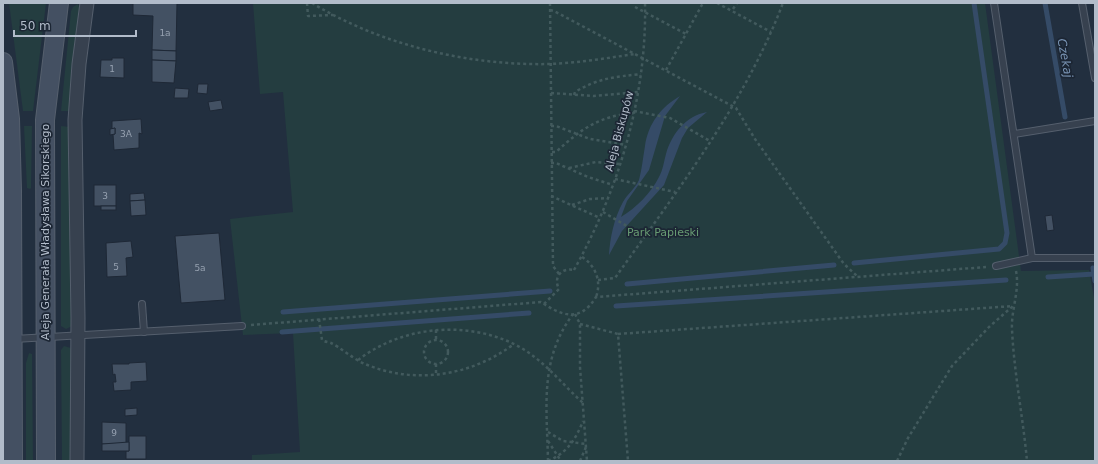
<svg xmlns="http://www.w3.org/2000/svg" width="1098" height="464" viewBox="0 0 1098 464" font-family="'DejaVu Sans',sans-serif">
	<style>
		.green { fill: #243d40 }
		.water { fill: #354b67 }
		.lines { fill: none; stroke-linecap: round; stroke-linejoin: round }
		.stream { stroke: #354b67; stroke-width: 5 }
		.building { fill: #435163; stroke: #1e2836 }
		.service-casing { stroke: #555f6d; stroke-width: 8 }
		.minor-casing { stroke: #555f6d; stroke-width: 15 }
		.secondary-casing { stroke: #555f6d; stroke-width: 20 }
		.path { stroke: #425a5d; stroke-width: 2.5; stroke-dasharray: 3 3; stroke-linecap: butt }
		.service { stroke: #37414f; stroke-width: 6 }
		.minor { stroke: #37414f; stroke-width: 13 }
		.secondary { stroke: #445062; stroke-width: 18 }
		.labels { text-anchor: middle; stroke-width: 3.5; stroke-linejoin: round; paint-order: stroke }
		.number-label { font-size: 9px; fill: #96a1b0 }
		.street-label { font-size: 11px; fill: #b2bcca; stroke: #1c2634 }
		.park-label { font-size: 11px; fill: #689c73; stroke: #1c2634 }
		.water-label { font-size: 12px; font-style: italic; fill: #7993b3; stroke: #1c2634 }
	</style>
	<rect width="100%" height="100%" fill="#222f3f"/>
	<g class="green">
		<path d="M9 3H46L33 111H23Z"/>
		<path d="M253 3H985L1021 271 1089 270 1095 303V461H252V455L300 452 293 333 243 335 230 219 293 212 283 92 260 94Z"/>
		<path d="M78 4 80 10 70 111H61L71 11 73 7Z"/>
		<path d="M24 126H32L31 188 30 189 27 188Z"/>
		<path d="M61 126 70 127 72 326 66 329 61 326Z"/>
		<path d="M64 346 71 348 73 461H62L61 350Z"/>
		<path d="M29 353 32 354 33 461H26V363Z"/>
	</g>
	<path class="water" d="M680 96 665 116 649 170 627 201 621 217C636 208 651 193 659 177 663 170 664 161 666 154 672 133 686 116 707 112L688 128 682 138 664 185 622 231 609 255C610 238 614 218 623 202 627 194 635 189 639 180 642 169 643 157 645 146 648 124 661 107 680 96Z"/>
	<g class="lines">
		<g class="stream">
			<path d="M1045 3 1065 117"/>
			<path d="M854 263 999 249 1005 243 1007 233 974 3"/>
			<path d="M1093 268 1095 281"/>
			<path d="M1048 277 1094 274"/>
			<path d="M627 284 834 265"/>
			<path d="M616 306 1006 280"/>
			<path d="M283 312 550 291"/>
			<path d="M282 332 529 313"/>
		</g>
	</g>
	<g class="building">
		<path d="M127 3H177L176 51 152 50 153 16 133 15V3Z"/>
		<path d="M152 50 176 51V61L152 60Z"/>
		<path d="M112 58H124V78L100 77 101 60H112Z"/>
		<path d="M152 60 176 61 174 83 152 82Z"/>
		<path d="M198 84H208L207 94 197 93Z"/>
		<path d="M175 88 189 89 188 98H174Z"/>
		<path d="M221 100 223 109 210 111 208 102Z"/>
		<path d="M141 119 142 134 139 133V148L114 150 113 134H115V128L112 129V121Z"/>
		<path d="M115 128V134L110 135V129Z"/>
		<rect x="94" y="185" width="22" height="21"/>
		<path d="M144 193 145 200 130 201V194Z"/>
		<path d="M145 200 146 215 131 216 130 201Z"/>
		<rect x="101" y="206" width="15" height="4"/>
		<path d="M1052 215 1054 230 1047 231 1045 216Z"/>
		<path d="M219 233 225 300 181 303 175 236Z"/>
		<path d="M131 241 133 257 126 258 127 276 107 277 106 243Z"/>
		<path d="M146 362 147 381 131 382V390L114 391 113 382H116L115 374 113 375 112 364H129V363Z"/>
		<path d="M137 408V415L125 416V409Z"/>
		<path d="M102 422 126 423V444H102Z"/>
		<path d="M129 436H146V459H126V451H129Z"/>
		<path d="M129 442V451H102V444Z"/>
	</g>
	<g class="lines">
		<g class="service-casing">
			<g id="service">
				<path d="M994 3 1032 258"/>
				<path d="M1082 3 1095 78"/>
				<path d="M1014 134 1095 121"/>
				<path d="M996 266 1032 258H1095"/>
				<path d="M142 304 144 332"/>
				<path d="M14 339 242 326"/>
			</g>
		</g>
		<g class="minor-casing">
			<path id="minor" d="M77 461 78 318 75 120 79 64 87 3"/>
		</g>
		<g class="secondary-casing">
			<g id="secondary">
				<path d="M3 62 10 119 12 191 13 461"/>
				<path d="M46 461 45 120 59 3"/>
			</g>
		</g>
		<g class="path">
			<path d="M307 3 308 16 333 15"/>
			<path d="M312 3C381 45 469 66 550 64 578 63 607 58 635 54"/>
			<path d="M550 3 553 266 559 274"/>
			<path d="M717 3 771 32"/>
			<path d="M635 7 686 34"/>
			<path d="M733 9 737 3"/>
			<path d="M550 10 554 11 736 108 755 139 844 264 857 276"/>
			<path d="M666 70 703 3"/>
			<path d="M551 93 594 96 638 92"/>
			<path d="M574 95 575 92C598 78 615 77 641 74"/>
			<path d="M634 111 670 118 710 141"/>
			<path d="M551 126H556L590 139 626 145"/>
			<path d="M552 152H556C581 129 599 116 634 113"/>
			<path d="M551 163H556L588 177 613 185"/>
			<path d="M569 168 596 162 620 164"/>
			<path d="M615 179 675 192"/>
			<path d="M551 196 600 218"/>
			<path d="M572 205 590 199 608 198"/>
			<path d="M603 212 644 236"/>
			<path d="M582 257C595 265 602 281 596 297"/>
			<path d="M574 270C619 189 647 96 645 3"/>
			<path d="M1016 271C1020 290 1011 310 1012 329 1014 373 1023 417 1027 461"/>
			<path d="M598 280 615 278C677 191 745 103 783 3"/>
			<path d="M544 304 559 289C553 278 561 267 574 270"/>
			<path d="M575 314 580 324V367L587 461"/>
			<path d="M319 319 322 340C325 342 328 342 331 343 340 347 353 359 365 364 415 385 471 376 514 344"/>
			<path d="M580 324 618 334 628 461"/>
			<path d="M251 325 541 302C562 316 580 323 596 297L986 267"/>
			<path d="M436 330V341"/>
			<path d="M618 334 1013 306"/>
			<circle cx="436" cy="352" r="12"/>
			<path d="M358 360C402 326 466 320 516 345 543 359 561 383 583 403"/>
			<path d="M436 364V375"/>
			<path d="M548 432 563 441 586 444"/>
			<path d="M548 441 561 461"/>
			<path d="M548 461C547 407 539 360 573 314"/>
			<path d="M548 461C567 453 576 439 583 421"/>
			<path d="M580 461 586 447"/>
			<path d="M897 461 908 438 952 366 989 327 1013 306"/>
		</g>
		<use href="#service" class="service"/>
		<use href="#minor" class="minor"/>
		<use href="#secondary" class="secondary"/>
	</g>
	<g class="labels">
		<g class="number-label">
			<text x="165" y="36">1a</text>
			<text x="112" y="72">1</text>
			<text x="126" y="137">3A</text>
			<text x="105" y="199">3</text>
			<text x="116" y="270">5</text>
			<text x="200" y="271">5a</text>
			<text x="114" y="436">9</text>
		</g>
		<g class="street-label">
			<text transform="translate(619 131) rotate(-75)" y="4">Aleja Biskupów</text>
			<text transform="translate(45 232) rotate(-90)" y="4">Aleja Generała Władysława Sikorskiego</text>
		</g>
		<g class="park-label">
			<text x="663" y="236">Park Papieski</text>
		</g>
		<g class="water-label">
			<text transform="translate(1065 58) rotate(80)" y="4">Czekaj</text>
		</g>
	</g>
	<rect width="1098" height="464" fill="none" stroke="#b2bcca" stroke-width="8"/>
	<path d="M14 30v6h122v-6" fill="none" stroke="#b2bcca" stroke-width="2"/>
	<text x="20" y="30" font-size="12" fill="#b2bcca" stroke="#1c2634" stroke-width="3" paint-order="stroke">50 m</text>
</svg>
